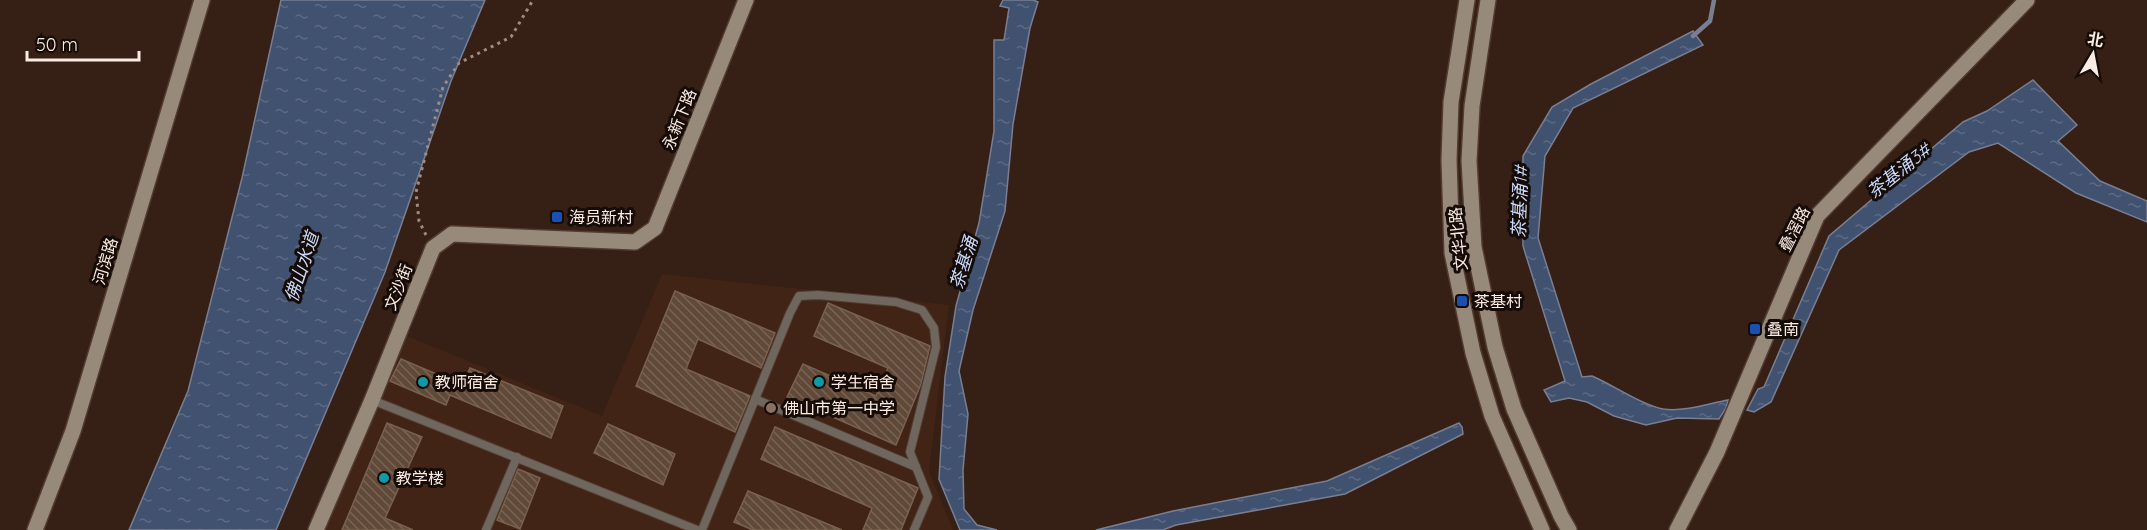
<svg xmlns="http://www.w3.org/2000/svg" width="2147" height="530" viewBox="0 0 2147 530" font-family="Quicksand,'Noto Sans SC',sans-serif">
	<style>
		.built { fill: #412415 }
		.water { fill: url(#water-ripples); stroke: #797f92; stroke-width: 1.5 }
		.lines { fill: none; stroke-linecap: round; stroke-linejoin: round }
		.stream { stroke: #797f92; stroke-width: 4.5 }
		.building { fill: url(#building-back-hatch); stroke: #796150; stroke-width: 1.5 }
		.lane-casing { stroke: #523c31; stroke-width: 10 }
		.secondary-casing { stroke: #523c31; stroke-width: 18 }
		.path { stroke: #9e8b82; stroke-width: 3; stroke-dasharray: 3 4.5; stroke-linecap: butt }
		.lane { stroke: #6f665d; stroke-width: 8 }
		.secondary { stroke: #988a7b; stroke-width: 15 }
		.transit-dot { fill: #1a4fb4; stroke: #160c07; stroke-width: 2 }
		.culture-dot { fill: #0f9aa8; stroke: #160c07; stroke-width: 2 }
		.education-dot { fill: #8d6e63; stroke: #160c07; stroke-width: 2 }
		.labels { text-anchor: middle; stroke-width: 6; stroke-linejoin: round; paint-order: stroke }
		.street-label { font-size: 16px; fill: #fbebe3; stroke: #160c07 }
		.poi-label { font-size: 16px; fill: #fbebe3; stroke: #160c07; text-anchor: start }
		.water-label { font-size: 18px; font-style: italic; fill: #c9dafd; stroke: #160c07 }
	</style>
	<defs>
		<pattern id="water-ripples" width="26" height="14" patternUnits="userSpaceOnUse" patternTransform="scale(1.5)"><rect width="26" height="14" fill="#415170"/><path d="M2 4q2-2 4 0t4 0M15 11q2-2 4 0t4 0" fill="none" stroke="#5d6a84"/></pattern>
		<pattern id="building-back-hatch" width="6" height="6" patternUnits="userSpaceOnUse" patternTransform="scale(1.5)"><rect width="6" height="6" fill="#604938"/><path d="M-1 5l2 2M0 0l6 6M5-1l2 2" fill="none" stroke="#786355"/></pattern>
	</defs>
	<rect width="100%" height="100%" fill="#361f14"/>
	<path class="built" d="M662 274 949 305 929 471 953 530H314L407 336 602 416Z"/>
	<g class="water">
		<path d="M281 0H485L451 81 385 272 276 530H129L188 391 242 178Z"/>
		<path d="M1003 0H1033L1038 2 1030 28 1013 124 1005 211 973 310 959 371 968 414 963 470 964 509 977 525 997 530H960L939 479 945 377 956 306 979 223 994 131V40H1004L1009 8 1000 6Z"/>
		<path d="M1693 31 1703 45 1573 108 1545 156 1538 238 1582 377 1592 376C1613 385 1642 405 1663 409 1684 412 1707 404 1728 400L1726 408 1719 419 1677 418 1646 425 1614 416 1587 402 1569 398 1551 402 1544 390 1565 381 1523 246V156L1552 107 1591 84Z"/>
		<path d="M2033 80 2077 125 2058 141 2100 181 2147 201V222L2076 193 1998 143 1969 152 1839 250 1771 402 1754 412 1747 410 1758 389 1764 387 1829 236 1963 122 1987 111Z"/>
		<path d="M1459 423 1462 427 1463 434 1345 494 1176 525 1163 530H1096L1173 511 1327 481Z"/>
	</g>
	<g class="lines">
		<path class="stream" d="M1693 36 1710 21 1714 0"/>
	</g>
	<g class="building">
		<path d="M675 291 775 333 761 368 698 339 686 369 750 396 735 432 636 386Z"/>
		<path d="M828 303 930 346 921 384 896 445 787 397 803 364 876 396 888 368 814 336Z"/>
		<path d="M401 359 462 385 470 368 563 406 551 438 450 395 446 405 390 381Z"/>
		<path d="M387 423 422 437 385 518 413 530H342Z"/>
		<path d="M608 424 675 454 663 485 594 453Z"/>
		<path d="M775 427 918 488 901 530H863L872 508 761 459Z"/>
		<path d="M518 469 540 478 520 529 497 520Z"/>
		<path d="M748 491 842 530H753L734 522Z"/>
	</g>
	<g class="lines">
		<g class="lane-casing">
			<g id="lane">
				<path d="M755 399 916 467"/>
				<path d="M372 400 697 530"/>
				<path d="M486 530 517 457"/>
				<path d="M702 530 790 313 799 296 818 295 896 302 922 310 934 328 936 347 910 452 928 497 914 530"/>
			</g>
		</g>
		<g class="secondary-casing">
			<g id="secondary">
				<path d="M1467 0 1451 102 1449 160 1452 253 1473 353 1492 416 1542 530"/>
				<path d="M1488 0 1472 106 1469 161 1474 247 1495 347 1514 409 1561 516 1569 530"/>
				<path d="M35 530 73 431 202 0"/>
				<path d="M316 530 372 400 433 248 452 234 635 242 655 228 746 0"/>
				<path d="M1677 530 1717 452 1817 216 2027 0"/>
			</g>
		</g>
		<path class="path" d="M426 235 419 221 416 192 443 87 459 63 511 37 533 0"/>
		<use href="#lane" class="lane"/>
		<use href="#secondary" class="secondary"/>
	</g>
	<g class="transit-dot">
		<rect x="551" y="211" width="12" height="12" rx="3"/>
		<rect x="1456" y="295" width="12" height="12" rx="3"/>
		<rect x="1749" y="323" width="12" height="12" rx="3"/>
	</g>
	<g class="culture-dot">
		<circle cx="423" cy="382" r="6"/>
		<circle cx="819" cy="382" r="6"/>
		<circle cx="384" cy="478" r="6"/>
	</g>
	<circle class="education-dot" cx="771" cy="408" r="6"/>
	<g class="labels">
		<g class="street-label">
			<text transform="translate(679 119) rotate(-68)" y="6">永新下路</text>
			<text transform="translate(1794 229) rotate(-63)" y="6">叠滘路</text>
			<text transform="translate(1458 239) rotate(-96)" y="6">文华北路</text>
			<text transform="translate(105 261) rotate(-73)" y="6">河滨路</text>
			<text transform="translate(398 287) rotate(-68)" y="6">文沙街</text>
		</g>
		<g class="poi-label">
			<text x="569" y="223">海员新村</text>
			<text x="1474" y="307">茶基村</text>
			<text x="1767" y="335">叠南</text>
			<text x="435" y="388">教师宿舍</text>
			<text x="831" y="388">学生宿舍</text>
			<text x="783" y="414">佛山市第一中学</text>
			<text x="396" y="484">教学楼</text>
		</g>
		<g class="water-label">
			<text transform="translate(1899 171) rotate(-39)" y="6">茶基涌3#</text>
			<text transform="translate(1520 202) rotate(-88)" y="6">茶基涌1#</text>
			<text transform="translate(964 263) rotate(-73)" y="6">茶基涌</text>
			<text transform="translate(302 267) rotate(-72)" y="6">佛山水道</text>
		</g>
	</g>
	<g transform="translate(2093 54) rotate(10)" stroke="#160c07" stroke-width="4.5" paint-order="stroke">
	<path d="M0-4.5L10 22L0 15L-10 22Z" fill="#fbebe3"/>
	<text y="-9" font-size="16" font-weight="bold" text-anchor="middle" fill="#fbebe3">北</text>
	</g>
	<path d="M27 51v9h112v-9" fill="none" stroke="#fbebe3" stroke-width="3"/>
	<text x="36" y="51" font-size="18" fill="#fbebe3" stroke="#160c07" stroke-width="4.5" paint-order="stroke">50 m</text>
</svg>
